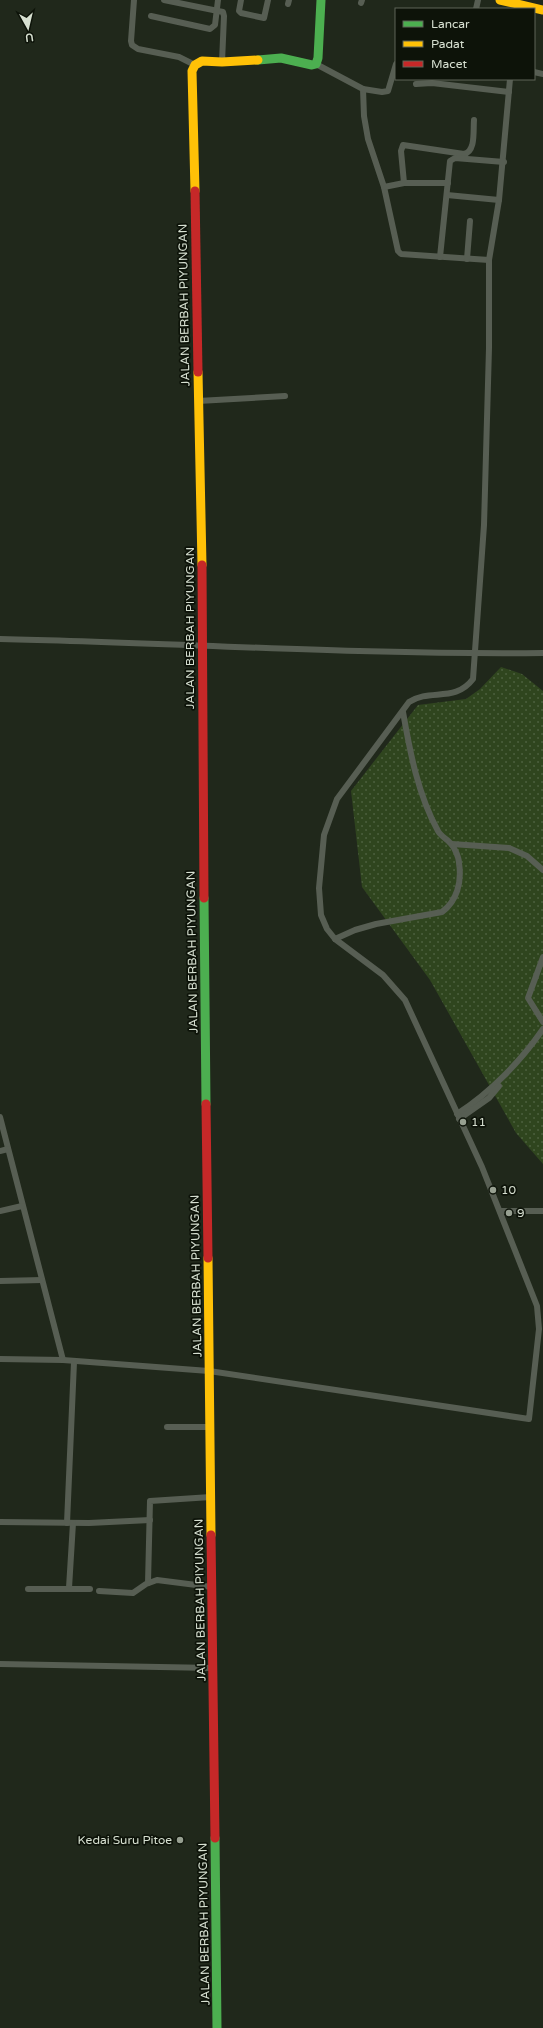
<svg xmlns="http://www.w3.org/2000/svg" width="543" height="2028" viewBox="0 0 543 2028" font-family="'Varela Round',sans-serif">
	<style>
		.grass { fill: url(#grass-dots) }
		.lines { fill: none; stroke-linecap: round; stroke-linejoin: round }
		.street { stroke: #575e53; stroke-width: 6 }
		.fast { stroke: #4caf50; stroke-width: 9 }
		.slow { stroke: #ffc107; stroke-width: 9 }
		.jam { stroke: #c62828; stroke-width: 9 }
		.poi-dot { fill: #97a091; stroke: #0d1309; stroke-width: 1.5 }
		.labels { text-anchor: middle; stroke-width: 3.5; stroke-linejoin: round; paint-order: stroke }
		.street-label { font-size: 12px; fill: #d7e0d1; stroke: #0d1309 }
		.poi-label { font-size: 12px; fill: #d7e0d1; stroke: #0d1309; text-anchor: start }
	</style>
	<defs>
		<pattern id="grass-dots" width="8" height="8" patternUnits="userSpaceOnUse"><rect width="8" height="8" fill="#2f451e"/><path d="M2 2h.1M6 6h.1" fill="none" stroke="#4c603e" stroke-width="1.8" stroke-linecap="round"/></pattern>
	</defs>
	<rect width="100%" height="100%" fill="#20281b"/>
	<path class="grass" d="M501 667 522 674 543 691V1164L516 1133 430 980 362 887 351 791 418 705 466 699 480 689Z"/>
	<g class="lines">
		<g class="street">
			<path d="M134 0 131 41 132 45 138 49 179 57 195 65"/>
			<path d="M164 0 223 12 224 16 222 62"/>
			<path d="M241 0 239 11 241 13 264 18 268 0"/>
			<path d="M361 3 362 0"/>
			<path d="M288 4 289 0"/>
			<path d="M476 9 478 0"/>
			<path d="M151 16 210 29 215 25 218 0"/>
			<path d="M316 64 363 89 364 116 368 139 384 187 398 251 401 254 489 260"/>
			<path d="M534 72 543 74"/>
			<path d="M416 84 432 83 509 92"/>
			<path d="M363 89 382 92 388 91 396 64"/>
			<path d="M404 183 401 151 403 145 464 154C476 151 473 131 474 120"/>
			<path d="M384 187 404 183H448"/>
			<path d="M447 195 499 200"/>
			<path d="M440 257 450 161 455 158 504 162"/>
			<path d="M467 259 470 221"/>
			<path d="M198 401 285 396"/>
			<path d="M0 639C181 643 362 655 543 653"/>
			<path d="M452 844 509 848 527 856 543 870"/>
			<path d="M335 939 355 930 376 924 442 912C457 901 462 882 459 863 459 858 455 848 451 844 448 839 441 837 438 831 418 795 410 752 403 712"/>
			<path d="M543 957 528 998 543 1022"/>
			<path d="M457 1114C490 1093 521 1061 543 1029"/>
			<path d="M0 1117 63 1360"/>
			<path d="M459 1119 489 1098 499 1086"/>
			<path d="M0 1151 8 1149"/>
			<path d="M0 1211 22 1206"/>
			<path d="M500 1211H543"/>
			<path d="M0 1281 42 1280"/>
			<path d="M0 1359 63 1360 209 1371 529 1419 539 1329 537 1306 482 1167 405 1000 383 975 335 939 327 929 321 915 319 888 324 835 337 799 409 702C430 688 455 703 473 679L484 525 489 348V260L499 200 510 79"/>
			<path d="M167 1427H210"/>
			<path d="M0 1522 89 1523 150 1520"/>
			<path d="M67 1523 74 1362"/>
			<path d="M148 1583 150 1501 211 1497"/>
			<path d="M69 1588 73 1523"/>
			<path d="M28 1589H90"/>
			<path d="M99 1591 133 1593 146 1584 157 1580 212 1587"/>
			<path d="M0 1664 213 1668"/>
		</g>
		<g class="fast">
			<path d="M258 60 281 58 312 65 316 64 318 58 321 0"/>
			<path d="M204 898 206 1104"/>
			<path d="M215 1838 217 2028"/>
		</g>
		<g class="slow">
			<path d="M500 0 543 10"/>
			<path d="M195 191 192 71 195 65 202 61 222 62 258 60"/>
			<path d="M198 372 202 565"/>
			<path d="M208 1258 211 1535"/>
		</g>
		<g class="jam">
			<path d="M195 191 198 372"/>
			<path d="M202 565 204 898"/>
			<path d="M206 1104 208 1258"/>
			<path d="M211 1535 215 1838"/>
		</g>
	</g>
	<g class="poi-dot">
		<circle cx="463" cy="1122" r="4"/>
		<circle cx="493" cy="1190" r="4"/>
		<circle cx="509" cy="1213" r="4"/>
		<circle cx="180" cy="1840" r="4"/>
	</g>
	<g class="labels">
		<g class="street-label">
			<text transform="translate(184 305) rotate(-91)" y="4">JALAN BERBAH PIYUNGAN</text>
			<text transform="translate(190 628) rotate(-90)" y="4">JALAN BERBAH PIYUNGAN</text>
			<text transform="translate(192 952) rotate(-91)" y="4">JALAN BERBAH PIYUNGAN</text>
			<text transform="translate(196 1276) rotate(-91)" y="4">JALAN BERBAH PIYUNGAN</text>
			<text transform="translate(200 1600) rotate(-91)" y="4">JALAN BERBAH PIYUNGAN</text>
			<text transform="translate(204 1924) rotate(-91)" y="4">JALAN BERBAH PIYUNGAN</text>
		</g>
		<g class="poi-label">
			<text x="471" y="1126">11</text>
			<text x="501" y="1194">10</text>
			<text x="517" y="1217">9</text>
			<text x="172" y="1844" text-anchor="end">Kedai Suru Pitoe</text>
		</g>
	</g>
	<rect x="395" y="8" width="140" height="72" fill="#0d1309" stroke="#5e6559"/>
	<rect x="403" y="21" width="20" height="6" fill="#4caf50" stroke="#5e6559"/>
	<text x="431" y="28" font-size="12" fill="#d7e0d1">Lancar</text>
	<rect x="403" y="41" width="20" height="6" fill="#ffc107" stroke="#5e6559"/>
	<text x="431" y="48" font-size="12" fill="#d7e0d1">Padat</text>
	<rect x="403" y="61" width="20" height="6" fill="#c62828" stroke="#5e6559"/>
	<text x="431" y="68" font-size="12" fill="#d7e0d1">Macet</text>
	<g transform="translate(28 28) rotate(172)" stroke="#0d1309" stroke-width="3" paint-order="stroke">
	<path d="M0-3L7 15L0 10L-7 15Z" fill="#d7e0d1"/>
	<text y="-6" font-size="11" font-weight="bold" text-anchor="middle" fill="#d7e0d1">U</text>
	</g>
</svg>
